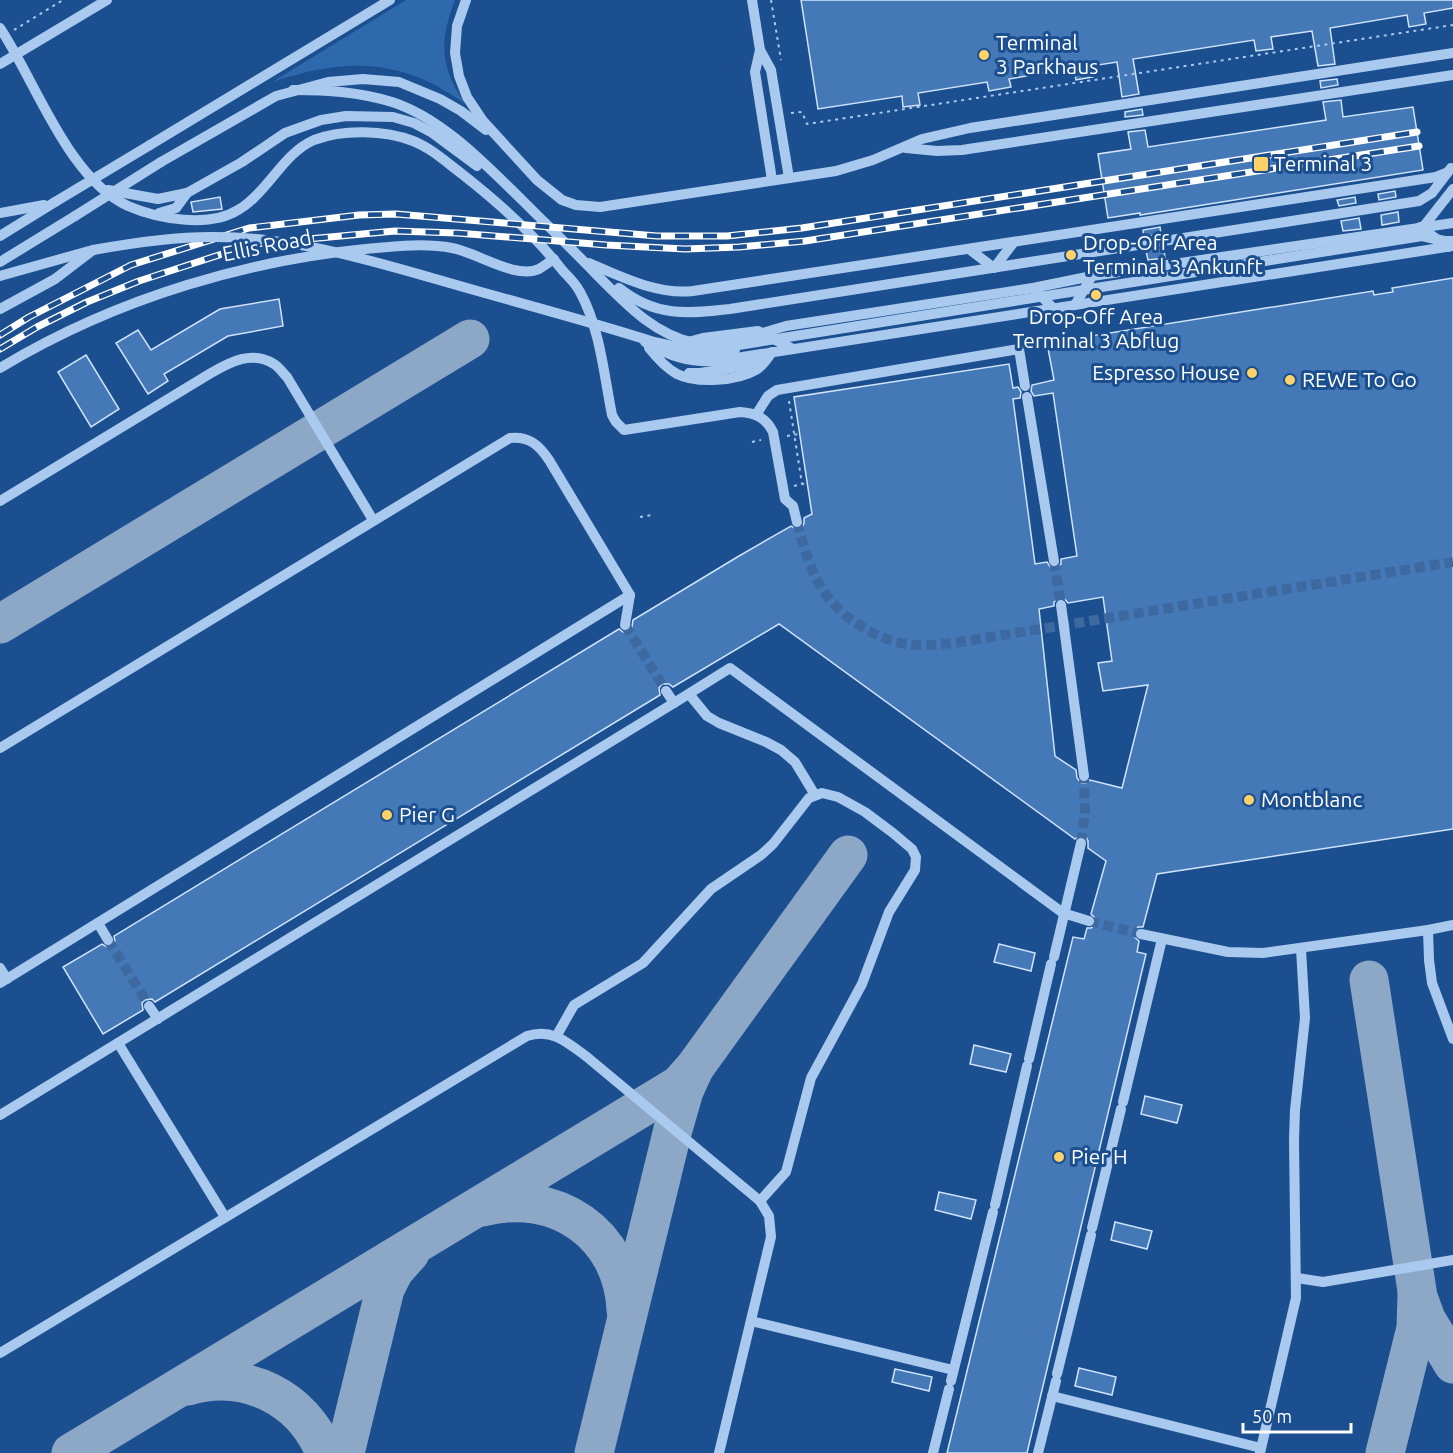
<svg xmlns="http://www.w3.org/2000/svg" width="1453" height="1453" viewBox="0 0 1453 1453" font-family="Ubuntu,sans-serif">
	<style>
		.green { fill: #2e69ad }
		.lines { fill: none; stroke-linecap: round; stroke-linejoin: round }
		.taxiway { stroke: #8da7c7; stroke-width: 39 }
		.building { fill: #4478b7; stroke: #cfe3fa; stroke-width: 1.5; fill-rule: evenodd }
		.minor-tunnel { stroke: #3d69a0; stroke-width: 10; stroke-dasharray: 10 5; stroke-linecap: butt }
		.path { stroke: #a9c9ee; stroke-width: 2; stroke-dasharray: 3 4.5; stroke-linecap: butt }
		.minor { stroke: #a9c9ee; stroke-width: 10 }
		.rail-casing { stroke: #fff; stroke-width: 7 }
		.rail { stroke: #1b4f8f; stroke-width: 4.5; stroke-dasharray: 14; stroke-linecap: butt }
		.minor-bridge { stroke: #a9c9ee; stroke-width: 10 }
		.poi-dot { fill: #ffd166; stroke: #1b4f8f; stroke-width: 2 }
		.labels { text-anchor: middle; stroke-width: 6; stroke-linejoin: round; paint-order: stroke }
		.poi-label { font-size: 21px; fill: #fff; stroke: #1b4f8f; text-anchor: start }
		.street-label { font-size: 21px; fill: #fff; stroke: #1b4f8f }
	</style>
	<rect width="100%" height="100%" fill="#1b4f8f"/>
	<path class="green" d="M406 0H455C439 42 440 66 465 104 401 57 344 58 272 82Z"/>
	<g class="lines">
		<g class="taxiway">
			<path d="M0 624 470 339"/>
			<path d="M1369 980 1418 1297 1426 1319 1453 1364"/>
			<path d="M483 1207C556 1188 623 1234 626 1310"/>
			<path d="M188 1386C246 1369 303 1398 325 1453"/>
			<path d="M71 1453 679 1085 695 1067 848 855"/>
			<path d="M345 1453 385 1289 394 1271 410 1253"/>
			<path d="M594 1453 673 1129 684 1091 694 1069"/>
			<path d="M1385 1453 1416 1328 1417 1294"/>
		</g>
	</g>
	<g class="building">
		<path d="M801 0H1453V8L1424 13 1426 24 1409 27 1407 15 1330 28 1335 64 1318 66 1312 31 1271 37 1273 49 1256 51 1254 40 1133 59 1139 94 1122 97 1117 62 1091 66 1093 77 1076 80 1074 68 1009 79 1011 87 989 91 987 82 918 93 920 105 903 107 902 96 818 109Z"/>
		<path d="M1337 79 1338 85 1321 88 1320 81Z"/>
		<path d="M1341 100 1343 117 1413 107 1423 170 1140 215V213L1108 218 1098 154 1131 149 1128 132 1145 130 1148 147 1326 120 1323 102Z"/>
		<path d="M1142 109 1143 115 1125 117V112Z"/>
		<path d="M1395 191 1396 197 1379 200 1378 194Z"/>
		<path d="M220 197 222 209 193 212 191 202Z"/>
		<path d="M1355 197 1356 203 1339 206 1337 200Z"/>
		<path d="M1398 212 1399 222 1382 225 1381 215Z"/>
		<path d="M1359 218 1361 229 1343 231 1341 221Z"/>
		<path d="M1160 227 1161 234 1144 237 1143 230Z"/>
		<path d="M1164 249 1165 258 1148 260 1146 251Z"/>
		<path d="M1453 278V829L1157 874 1143 927H1138L1134 932V937L1139 941 1137 952 1146 954 1027 1453H947L1073 937 1084 939 1087 928H1091L1096 924V919L1091 914 1106 861 1088 848V841L1086 837 1079 836 1075 839 779 624 673 687 669 684H662L659 688 660 695 155 1002 152 999 145 1000 142 1003 143 1010 103 1034 63 967 102 944 107 947 112 946 115 941 114 936 619 629 623 632H628L632 627 633 620 739 556 791 526 796 529 802 528 804 523V518L812 514 794 397 1009 364 1013 388 1018 387 1021 392 1020 398 1013 399 1035 564 1047 562 1051 568H1056L1061 564V559L1077 556 1053 393 1034 396 1031 391 1032 385 1054 380 1047 343 1373 291 1374 295 1393 292 1392 288ZM1103 597 1112 661 1098 663 1103 691 1148 685 1122 788 1090 780 1086 783H1081L1077 778 1076 770 1055 756 1039 609 1054 606V602L1059 598H1064L1068 603Z"/>
		<path d="M279 299 283 326 228 336 164 374 168 381 148 394 116 343 138 330 151 350 220 309Z"/>
		<path d="M86 355 119 409 91 427 58 372Z"/>
		<path d="M999 944 1035 953 1031 971 994 962Z"/>
		<path d="M974 1045 1011 1054 1006 1072 970 1064Z"/>
		<path d="M1145 1096 1182 1105 1177 1123 1141 1114Z"/>
		<path d="M939 1192 976 1200 971 1219 935 1210Z"/>
		<path d="M1115 1222 1152 1231 1147 1249 1111 1240Z"/>
		<path d="M1079 1368 1116 1377 1112 1395 1075 1386Z"/>
		<path d="M895 1369 932 1377 929 1391 892 1382Z"/>
	</g>
	<g class="lines">
		<g class="minor-tunnel">
			<path d="M797 522C803 545 809 567 821 587 838 617 879 642 913 645 929 646 944 644 960 642L1453 562"/>
			<path d="M1054 561 1061 605"/>
			<path d="M625 625 666 691"/>
			<path d="M1081 843 1085 813 1084 776"/>
			<path d="M1089 921 1141 934"/>
			<path d="M108 940 149 1006"/>
		</g>
		<g class="path">
			<path d="M771 0 781 60"/>
			<path d="M14 30 63 0"/>
			<path d="M791 113 802 112 807 124 1453 25"/>
			<path d="M789 401 802 484"/>
			<path d="M787 436 799 434"/>
			<path d="M752 442 761 440"/>
			<path d="M794 486 807 483"/>
			<path d="M640 517 652 515"/>
		</g>
		<g class="minor">
			<path d="M466 0 457 26 455 53 459 76 467 97 483 121 537 180 562 200 576 205 600 207 836 171 873 160 922 139 970 128 1453 53"/>
			<path d="M752 0 760 50 771 70 789 178"/>
			<path d="M0 28C35 80 68 179 128 206 158 219 209 228 238 210 249 204 257 195 265 186 280 169 293 149 314 140 343 129 385 130 413 141 431 148 446 162 462 174 499 203 534 234 563 271 569 277 576 284 580 292 600 328 604 375 612 415L616 422 624 430 740 412C756 413 766 418 773 432L785 499 793 506 797 522"/>
			<path d="M760 50 755 72 772 180"/>
			<path d="M0 64 107 0"/>
			<path d="M293 90C328 90 359 92 392 102 442 118 486 165 522 200 547 225 572 249 596 274 625 303 654 335 695 343"/>
			<path d="M150 145 390 0"/>
			<path d="M906 148 937 151 962 150 1453 75"/>
			<path d="M161 162 276 96 328 82 363 79 399 82 440 99 461 111 486 130"/>
			<path d="M108 190 158 199 187 193 242 162 285 133 321 120 346 116 393 117 414 123 431 132 477 166"/>
			<path d="M0 213 44 205"/>
			<path d="M159 213 176 208 187 193"/>
			<path d="M1420 231 1453 189"/>
			<path d="M0 236 55 202"/>
			<path d="M969 249 994 268 1014 242"/>
			<path d="M0 262 75 216"/>
			<path d="M589 263C622 277 657 295 693 291L1436 177 1446 173"/>
			<path d="M0 276 89 251"/>
			<path d="M619 288C655 317 687 314 730 309L1419 201 1432 193 1451 168"/>
			<path d="M0 309 55 279 93 250"/>
			<path d="M645 342C669 356 689 363 717 361L1453 246"/>
			<path d="M677 347C697 356 714 354 735 350"/>
			<path d="M726 347 1422 236 1444 241H1453"/>
			<path d="M649 348C657 358 666 368 677 374 697 384 737 381 756 370 763 366 767 359 772 352"/>
			<path d="M0 368C116 298 253 257 388 247 408 245 432 244 452 248 476 252 516 280 539 269 544 266 549 262 554 259"/>
			<path d="M689 373H700L759 364"/>
			<path d="M1027 397 1054 561"/>
			<path d="M756 415 768 396 777 390 1019 349 1025 386"/>
			<path d="M0 501 211 373C230 362 252 350 274 364 279 367 283 373 287 377L373 520"/>
			<path d="M1061 605 1084 776"/>
			<path d="M666 691 674 703 730 668 1063 913 1089 921"/>
			<path d="M689 694 707 716 719 723 766 742 781 750 795 762 815 795"/>
			<path d="M0 748 510 438C529 436 539 445 549 460L630 595 625 625"/>
			<path d="M98 923 108 940"/>
			<path d="M1428 930 1429 960 1432 983 1453 1039"/>
			<path d="M1141 934 1228 952 1263 953 1428 930 1453 925"/>
			<path d="M1054 957 1081 843"/>
			<path d="M0 968 7 979"/>
			<path d="M0 983 630 595"/>
			<path d="M149 1006 158 1019"/>
			<path d="M557 1035 574 1005 643 963 711 889 761 855 773 844 809 798 822 793 838 797 865 812 893 833 912 849 916 857 915 870 889 912 862 984 811 1078 786 1172 760 1201"/>
			<path d="M118 1043 225 1217"/>
			<path d="M1029 1059 1051 964"/>
			<path d="M1123 1102 1162 939"/>
			<path d="M0 1115 674 703"/>
			<path d="M995 1205 1027 1066"/>
			<path d="M1092 1228 1121 1109"/>
			<path d="M1297 1278 1323 1282 1453 1260"/>
			<path d="M751 1321 953 1370"/>
			<path d="M0 1353 527 1036C552 1028 567 1042 587 1057L760 1201 769 1216 771 1237 719 1453"/>
			<path d="M1057 1374 1091 1235"/>
			<path d="M951 1381 993 1212"/>
			<path d="M1052 1396 1261 1448"/>
			<path d="M933 1453 949 1389"/>
			<path d="M1038 1453 1056 1381"/>
			<path d="M1260 1453 1296 1298 1294 1140 1295 1110 1305 1018 1301 949"/>
		</g>
		<g class="rail-casing">
			<g id="rail">
				<path d="M0 335 29 317 131 265 249 228 359 215 396 214 657 236H727L802 228 1417 132"/>
				<path d="M0 349 37 327 87 302 139 281 253 244 395 231 457 233 606 245 685 249 739 247 805 241 1419 146"/>
			</g>
		</g>
		<use href="#rail" class="rail"/>
		<g class="minor-bridge">
			<path d="M55 202 150 145"/>
			<path d="M75 216 161 162"/>
			<path d="M1420 227 1448 247"/>
			<path d="M93 250C132 243 171 237 211 237 301 236 388 266 474 290 534 307 595 323 654 342L677 347 732 342 786 326 1033 288 1092 276 1453 223"/>
			<path d="M1033 288 1053 308"/>
			<path d="M1075 305 1092 276"/>
			<path d="M688 342 703 338 758 331 793 349"/>
		</g>
	</g>
	<g class="poi-dot">
		<circle cx="984" cy="55" r="6"/>
		<rect x="1253" y="156" width="16" height="16" rx="3"/>
		<circle cx="1071" cy="255" r="6"/>
		<circle cx="1096" cy="295" r="6"/>
		<circle cx="1252" cy="373" r="6"/>
		<circle cx="1290" cy="380" r="6"/>
		<circle cx="1249" cy="800" r="6"/>
		<circle cx="387" cy="815" r="6"/>
		<circle cx="1059" cy="1157" r="6"/>
	</g>
	<g class="labels">
		<g class="poi-label">
			<text x="996" y="50">Terminal<tspan x="996" dy="24">3 Parkhaus</tspan></text>
			<text x="1274" y="171">Terminal 3</text>
			<text x="1083" y="250">Drop-Off Area<tspan x="1083" dy="24">Terminal 3 Ankunft</tspan></text>
			<text x="1096" y="324" text-anchor="middle">Drop-Off Area<tspan x="1096" dy="24">Terminal 3 Abflug</tspan></text>
			<text x="1240" y="380" text-anchor="end">Espresso House</text>
			<text x="1302" y="387">REWE To Go</text>
			<text x="1261" y="807">Montblanc</text>
			<text x="399" y="822">Pier G</text>
			<text x="1071" y="1164">Pier H</text>
		</g>
		<g class="street-label">
			<text transform="translate(267 246) rotate(-11)" y="7">Ellis Road</text>
		</g>
	</g>
	<path d="M1243 1423v9h108v-9" fill="none" stroke="#ffffff" stroke-width="3"/>
	<text x="1252" y="1423" font-size="18" fill="#ffffff" stroke="#1b4f8f" stroke-width="4.5" paint-order="stroke">50 m</text>
</svg>
